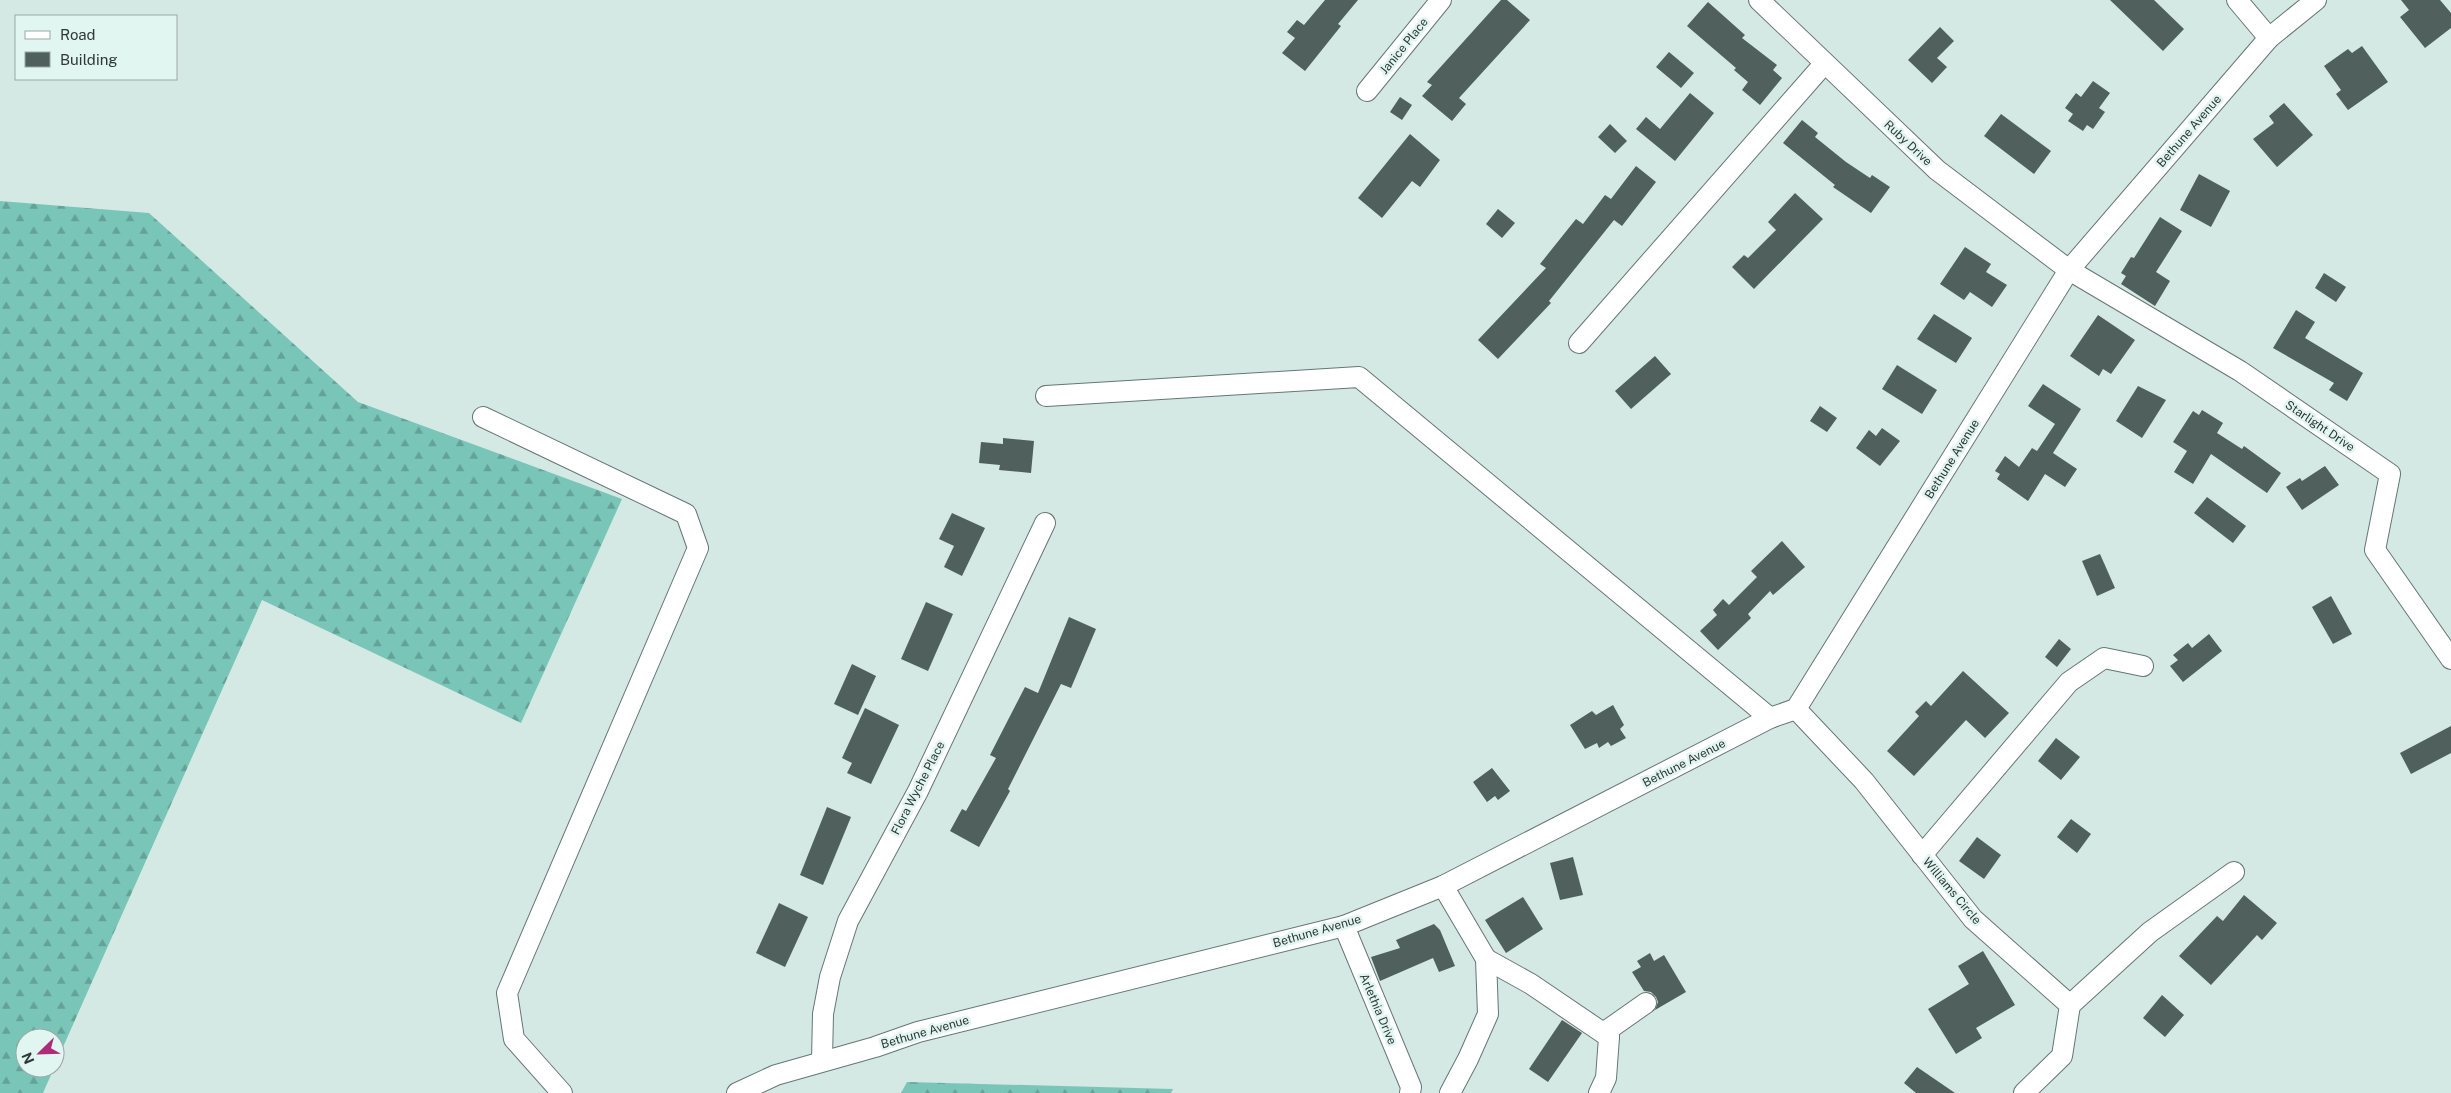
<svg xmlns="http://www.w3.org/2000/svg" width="2451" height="1093" viewBox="0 0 2451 1093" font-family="'Public Sans',sans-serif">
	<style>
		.forest { fill: url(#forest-firs) }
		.building { fill: #4f605d }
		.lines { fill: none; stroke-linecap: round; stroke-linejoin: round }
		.minor-casing { stroke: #657774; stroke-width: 22 }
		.minor { stroke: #fff; stroke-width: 20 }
		.labels { text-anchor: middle; stroke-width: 5; stroke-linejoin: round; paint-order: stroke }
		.street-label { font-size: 12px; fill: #303836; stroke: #e1f5f1 }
	</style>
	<defs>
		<pattern id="forest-firs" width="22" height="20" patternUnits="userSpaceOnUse" patternTransform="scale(1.25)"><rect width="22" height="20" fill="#79c6b9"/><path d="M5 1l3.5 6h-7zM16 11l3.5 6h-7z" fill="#64a297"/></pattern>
	</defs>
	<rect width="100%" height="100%" fill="#d4e8e4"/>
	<g class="forest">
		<path d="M0 201 149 213 358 402 622 499 521 723 262 600 55 1065V1038H25V1068H54L43 1093H0Z"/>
		<path d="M907 1082 1173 1089 1171 1093H901Z"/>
	</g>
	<g class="building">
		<path d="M1325 0H1358L1338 24 1341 26 1305 71 1282 53 1295 38 1287 32 1297 20 1304 25Z"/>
		<path d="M1501 0H1507L1530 20 1459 98 1466 104 1452 121 1422 96 1432 85 1427 82Z"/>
		<path d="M2110 0H2154L2184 29 2163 51Z"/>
		<path d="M2401 0H2440L2451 13V28L2425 48 2400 17 2409 10Z"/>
		<path d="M1708 2 1745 35 1742 38 1777 65 1773 70 1782 78 1760 105 1742 90 1748 82 1734 70 1736 68 1687 26Z"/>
		<path d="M1940 27 1954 41 1937 58 1947 67 1932 83 1908 60Z"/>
		<path d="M2362 46 2388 82 2348 110 2336 94 2341 90 2324 66 2348 49 2352 53Z"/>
		<path d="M1669 52 1694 73 1681 88 1656 67Z"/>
		<path d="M2093 81 2110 93 2099 108 2105 112 2093 129 2087 125 2083 131 2068 121 2073 114 2065 108 2076 93 2081 97Z"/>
		<path d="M1690 93 1714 113 1675 161 1636 129 1646 117 1660 129Z"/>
		<path d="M1400 97 1412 105 1402 120 1390 112Z"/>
		<path d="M2284 103 2313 135 2277 167 2253 139 2274 123 2269 116Z"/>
		<path d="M2001 114 2051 151 2034 174 1984 136Z"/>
		<path d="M1802 120 1818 133 1815 137 1846 162 1870 178 1872 175 1890 187 1871 213 1833 187 1835 185 1783 143Z"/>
		<path d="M1610 124 1627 141 1615 153 1598 137Z"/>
		<path d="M1410 134 1440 160 1420 187 1412 181 1382 218 1358 198Z"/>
		<path d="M1636 166 1656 182 1622 226 1614 220 1549 301 1551 303 1498 359 1478 340 1546 268 1540 264 1576 219 1583 224 1605 195 1611 199Z"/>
		<path d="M2199 174 2230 191 2211 227 2180 210Z"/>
		<path d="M1795 193 1823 219 1754 289 1732 267 1744 255 1748 258 1776 230 1768 222Z"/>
		<path d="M1498 209 1515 223 1502 238 1486 224Z"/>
		<path d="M2160 217 2182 231 2156 272 2170 281 2155 306 2121 284 2126 276 2121 273 2131 257 2134 258Z"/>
		<path d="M1965 247 1991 264 1986 272 2007 285 1992 307 1970 292 1964 300 1940 284Z"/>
		<path d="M2324 273 2346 287 2336 302 2315 288Z"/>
		<path d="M2296 310 2315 322 2305 338 2363 373 2347 401 2329 390 2334 383 2273 348Z"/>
		<path d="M1934 314 1972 338 1956 363 1917 339Z"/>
		<path d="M2098 315 2135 340 2111 374 2103 369 2099 376 2070 356Z"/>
		<path d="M1655 356 1671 374 1631 409 1615 391Z"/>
		<path d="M1897 365 1937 390 1922 414 1882 389Z"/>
		<path d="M2043 384 2081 409 2053 453 2077 469 2065 487 2045 474 2028 501 1997 479 2000 474 1995 471 2005 456 2019 467 2032 448 2037 451 2055 424 2028 406Z"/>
		<path d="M2138 386 2166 400 2142 438 2116 421Z"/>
		<path d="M1820 406 1837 418 1827 432 1810 421Z"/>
		<path d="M2202 410 2223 423 2217 433 2242 449 2244 446 2281 473 2267 493 2211 454 2193 484 2174 472 2187 451 2173 442 2193 411 2199 415Z"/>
		<path d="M1882 428 1900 441 1880 466 1856 448 1869 430 1876 436Z"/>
		<path d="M1003 438 1034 441 1031 473 999 470 1000 465 979 463 981 442 1003 444Z"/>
		<path d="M2325 466 2339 485 2302 510 2286 487 2300 478 2302 481Z"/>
		<path d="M2207 497 2246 526 2233 543 2194 513Z"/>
		<path d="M952 513 985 528 962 576 944 567 954 546 939 539Z"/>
		<path d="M1782 541 1805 567 1773 595 1770 591 1748 614 1751 618 1718 650 1700 631 1717 615 1713 610 1723 599 1729 605 1757 577 1751 571Z"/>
		<path d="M2100 554 2115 588 2097 596 2082 561Z"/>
		<path d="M2331 596 2352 634 2333 644 2312 607Z"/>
		<path d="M926 602 953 614 928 671 901 659Z"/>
		<path d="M1069 617 1096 629 1071 688 1061 684 1008 789 1010 791 979 847 950 831 962 809 966 811 996 758 990 755 1025 687 1038 693Z"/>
		<path d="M2209 634 2222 651 2183 682 2170 666 2178 660 2173 655 2188 643 2192 648Z"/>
		<path d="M2059 639 2071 649 2057 667 2045 657Z"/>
		<path d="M852 664 876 676 858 715 834 704Z"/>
		<path d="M1963 671 2009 713 1985 738 1966 720 1914 776 1887 751 1919 716 1915 712 1926 701 1931 706Z"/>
		<path d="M1613 705 1624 725 1620 729 1626 738 1611 746 1608 742 1599 748 1597 743 1585 749 1570 725 1592 711 1596 715Z"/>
		<path d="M865 708 899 725 871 784 847 773 852 763 842 758Z"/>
		<path d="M2451 726V753L2411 774 2400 753Z"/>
		<path d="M2056 738 2080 757 2061 780 2038 761Z"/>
		<path d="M1492 768 1510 791 1498 800 1495 796 1487 802 1473 782Z"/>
		<path d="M827 807 851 817 823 885 800 875Z"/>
		<path d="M2071 819 2091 834 2077 853 2057 837Z"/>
		<path d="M1977 837 2001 855 1984 879 1959 861Z"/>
		<path d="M1573 857 1583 895 1560 900 1550 863Z"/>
		<path d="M2244 895 2277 923 2262 940 2257 935 2211 985 2179 956 2217 916 2223 921Z"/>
		<path d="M1523 897 1543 929 1506 953 1485 920Z"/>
		<path d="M779 903 808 917 785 967 756 953Z"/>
		<path d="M1434 924 1440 930 1455 966 1439 972 1433 958 1380 981 1371 957 1400 948 1396 940Z"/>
		<path d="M1983 951 2015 1005 1976 1028 1982 1038 1956 1054 1928 1009 1969 984 1958 966Z"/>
		<path d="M1650 953 1654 961 1664 955 1686 992 1655 1010 1658 1002 1656 997 1651 992 1644 991 1632 972 1641 967 1637 961Z"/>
		<path d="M2162 995 2184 1015 2165 1037 2143 1018Z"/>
		<path d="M1562 1020 1582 1033 1548 1082 1529 1069Z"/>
		<path d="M1917 1067 1955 1093H1916L1904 1083Z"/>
	</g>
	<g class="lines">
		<g class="minor-casing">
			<g id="minor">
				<path d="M1759 0 1937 170 2069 270 2240 371 2390 474 2375 550 2451 659"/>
				<path d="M2237 0 2269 38"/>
				<path d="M1367 91 1441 0"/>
				<path d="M1579 343 1824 64"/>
				<path d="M1046 396 1359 377 1770 718"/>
				<path d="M483 417 686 514 698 548 507 993 514 1039 562 1093"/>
				<path d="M1796 709 1864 781 1973 919 2070 1005 2062 1056 2024 1093"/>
				<path d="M1922 855 2069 682 2104 658 2143 666"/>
				<path d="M1443 886 1486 959 1488 1014 1468 1059 1450 1093"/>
				<path d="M1344 926 1411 1087 1410 1093"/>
				<path d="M1486 959 1531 984 1609 1037 1606 1078 1599 1093"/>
				<path d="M2070 1005 2150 932 2234 872"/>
				<path d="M1609 1037V1029L1646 1003"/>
				<path d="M822 1060 823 1014 830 977 848 921 918 791 1045 523"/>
				<path d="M737 1093 776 1075 875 1047 918 1032 1344 926 1443 886 1770 718 1796 709 2069 270 2269 38 2316 0"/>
			</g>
		</g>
		<use href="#minor" class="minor"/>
	</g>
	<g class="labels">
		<g class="street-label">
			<text transform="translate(1404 46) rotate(-51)" y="4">Janice Place</text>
			<text transform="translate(2189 131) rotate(-49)" y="4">Bethune Avenue</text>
			<text transform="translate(1908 143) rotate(43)" y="4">Ruby Drive</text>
			<text transform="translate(2320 426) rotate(34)" y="4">Starlight Drive</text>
			<text transform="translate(1952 459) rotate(-58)" y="4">Bethune Avenue</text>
			<text transform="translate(1684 763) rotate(-27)" y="4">Bethune Avenue</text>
			<text transform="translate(918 788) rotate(-63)" y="4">Flora Wyche Place</text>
			<text transform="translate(1952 891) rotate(50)" y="4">Williams Circle</text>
			<text transform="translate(1317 931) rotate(-16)" y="4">Bethune Avenue</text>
			<text transform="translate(1378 1009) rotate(67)" y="4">Arlethia Drive</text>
			<text transform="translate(925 1032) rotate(-16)" y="4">Bethune Avenue</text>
		</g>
	</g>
	<rect x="15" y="15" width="162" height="65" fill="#e1f5f1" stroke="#9aa9a6"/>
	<rect x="25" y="31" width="25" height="8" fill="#ffffff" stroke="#9aa9a6"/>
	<text x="60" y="40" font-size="15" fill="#303836">Road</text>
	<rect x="25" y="52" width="25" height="15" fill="#4f605d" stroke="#9aa9a6"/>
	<text x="60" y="65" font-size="15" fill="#303836">Building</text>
	<g transform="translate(40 1053) rotate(247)"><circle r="24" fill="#e1f5f1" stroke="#9aa9a6"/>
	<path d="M0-4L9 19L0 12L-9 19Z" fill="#ac2c79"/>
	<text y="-8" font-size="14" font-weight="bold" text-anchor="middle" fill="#303836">N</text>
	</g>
</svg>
